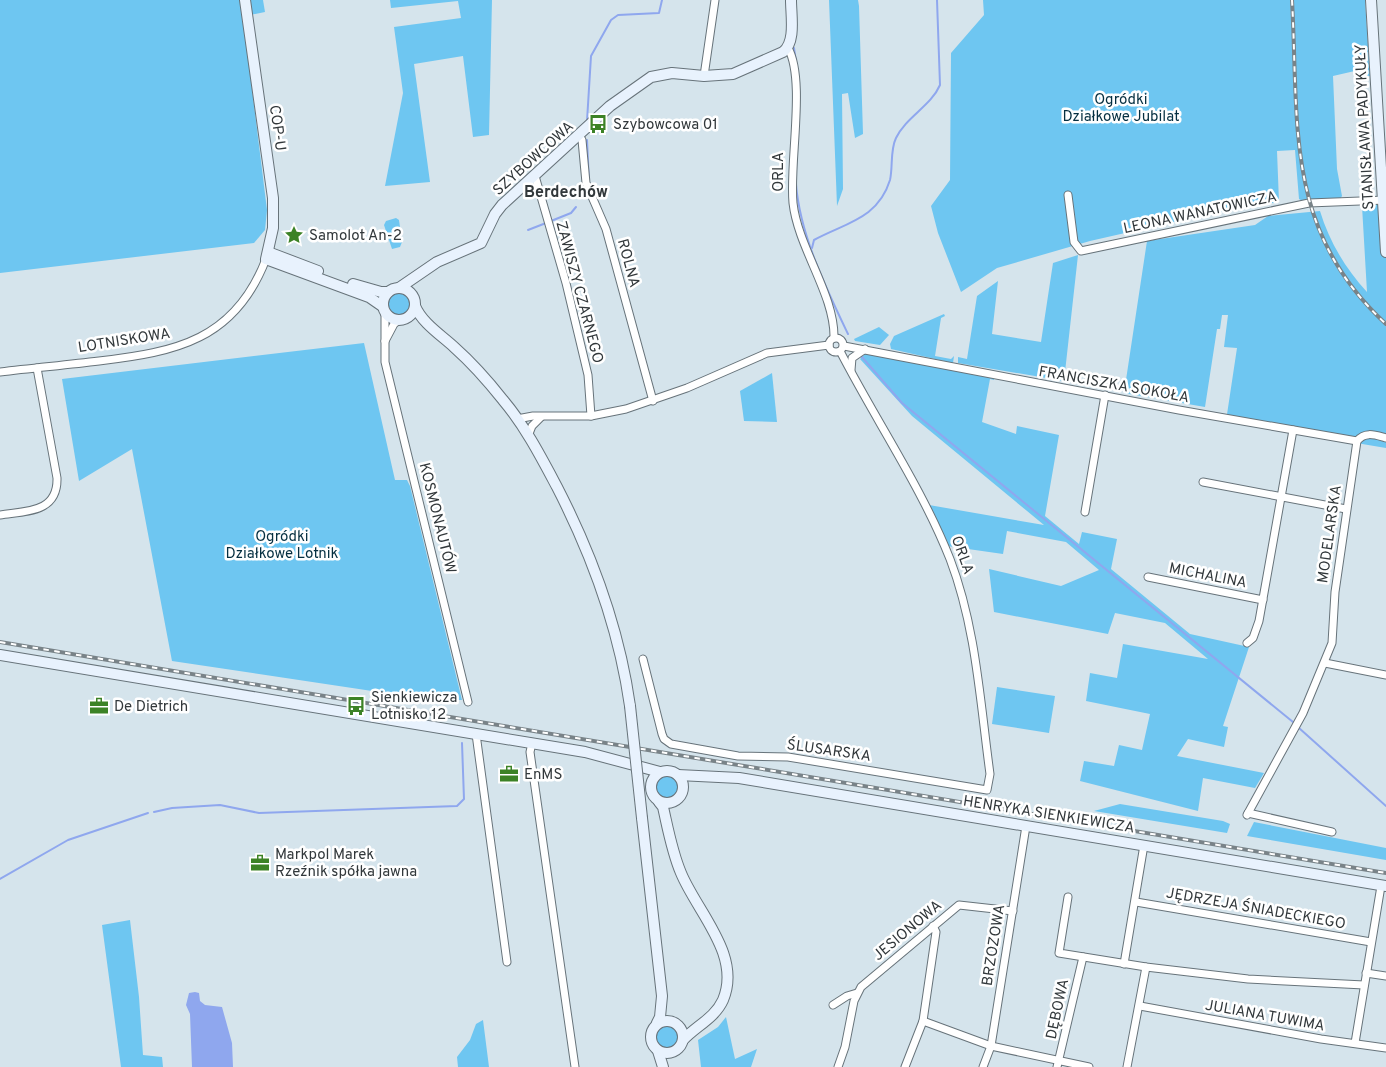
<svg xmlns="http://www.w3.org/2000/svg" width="1386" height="1067" viewBox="0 0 1386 1067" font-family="Overpass,sans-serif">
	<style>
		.green { fill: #6ec6f1 }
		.water { fill: #8fa7ee }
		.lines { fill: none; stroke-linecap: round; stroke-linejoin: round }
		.stream { stroke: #8fa7ee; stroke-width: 2 }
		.street-casing { stroke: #67737a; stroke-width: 9 }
		.secondary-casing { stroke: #67737a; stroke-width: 12 }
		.street { stroke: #fff; stroke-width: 7 }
		.secondary { stroke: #e8f2fd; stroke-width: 10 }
		.rail-casing { stroke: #798388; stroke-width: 4 }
		.rail { stroke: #fff; stroke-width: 2; stroke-dasharray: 5.5; stroke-linecap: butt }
		.secondary-bridge-casing { stroke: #67737a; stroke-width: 12; stroke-linecap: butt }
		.secondary-bridge { stroke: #e8f2fd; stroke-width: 10 }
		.labels { text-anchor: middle; stroke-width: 5; stroke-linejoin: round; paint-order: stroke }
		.park-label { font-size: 15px; fill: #052f41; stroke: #fff }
		.poi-label { font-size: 15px; fill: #32383b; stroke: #fff; text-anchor: start }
		.street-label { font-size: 15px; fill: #32383b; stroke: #fff }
		.neighbourhood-label { font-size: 16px; font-weight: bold; fill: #32383b; stroke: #fff }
	</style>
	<rect width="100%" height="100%" fill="#d5e4ec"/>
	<g class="green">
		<path d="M0 0H241L267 210 265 230 254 243 0 273Z"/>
		<path d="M249 0H263L265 12 250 15Z"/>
		<path d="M390 0H492L489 135 473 137 463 56 414 64 430 182 385 186 403 93 394 27 461 18 458 1 391 8Z"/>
		<path d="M829 0H858L859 6 863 134 855 138 848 93 842 94 843 189 837 206Z"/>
		<path d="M983 0H1365L1370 76 1360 77 1359 70 1333 76 1337 169 1342 196 1340 199 1304 202 1299 199 1295 150 1277 151 1279 202 1204 215 1090 241 997 268 961 292 938 233 931 206 950 180 951 53 984 15Z"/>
		<path d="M1386 202V448L1226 421 1237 348 1224 347 1228 315H1222L1220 329H1217L1205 407 1124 393 1147 241 1255 225 1268 216 1320 211C1329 241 1345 268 1367 292L1362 206 1360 205Z"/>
		<path d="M396 218 399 220 402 242 400 247 392 249 384 225 386 221Z"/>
		<path d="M1078 255 1064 381 958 363V357L967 359 977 296 998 281 992 334 1041 342 1053 263Z"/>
		<circle cx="399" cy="304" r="12"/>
		<path d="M944 314 945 316 941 318 935 356 951 359 954 356 953 363 891 349 890 344 894 336Z"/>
		<path d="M879 327 889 335 880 345 855 341 854 339Z"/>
		<path d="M364 343 395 480H407L410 486 462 700H432L172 661 132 449 79 481 62 379Z"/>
		<path d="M867 352 994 377V380L990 379 982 422 1016 434 1017 426 1059 435 1045 516 1079 544 1082 532 1117 539 1111 569 1190 634 1249 647 1223 726 1228 727 1224 747 1188 739 1177 756 1264 773 1255 788 1203 778 1198 811 1080 781 1084 761 1114 766 1119 745 1142 750 1150 714 1086 701 1090 673 1117 678 1123 644 1208 659 1165 623 1115 613 1108 634 994 612 989 569 1061 586 1099 570 1066 542 1007 531 1003 554 947 546 929 505 1044 525 912 416 860 359Z"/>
		<path d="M772 373 777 422 744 421 740 391Z"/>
		<path d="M997 687 1055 696 1049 733 992 724Z"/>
		<circle cx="666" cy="787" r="12"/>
		<path d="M1120 804 1223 821 1230 824 1227 833 1094 811Z"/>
		<path d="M1254 822 1386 848V860L1247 836Z"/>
		<path d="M130 920 139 997 143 1055 162 1057 163 1067H121L102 925Z"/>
		<path d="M726 1017 735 1059 757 1049 751 1067H701L698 1040 718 1027Z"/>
		<path d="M483 1020 489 1067H458L457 1057 470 1040 476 1024Z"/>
		<circle cx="666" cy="1037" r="12"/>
	</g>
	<path class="water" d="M195 992 199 993 200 1001 205 1005 222 1007 232 1043 233 1067H192L190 1014 186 1005 189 993Z"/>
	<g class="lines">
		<g class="stream">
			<path d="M794 48 796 62"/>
			<path d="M587 121 591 56 611 20 618 15 659 13 662 0"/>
			<path d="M587 140 589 182"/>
			<path d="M796 184C800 235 826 288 848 334"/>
			<path d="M551 221 571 213 576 207"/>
			<path d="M528 230 546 223"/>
			<path d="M812 248 814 240C845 223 878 219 890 180 893 167 890 150 896 138 906 117 931 106 940 85L937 0"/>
			<path d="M862 357 902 403 1293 722"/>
			<path d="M1299 728 1386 806"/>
			<path d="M154 812 172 808 220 805 259 813 457 806 464 799 462 743"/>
			<path d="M0 879 68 840 148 813"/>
		</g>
		<g class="street-casing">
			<g id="street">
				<path d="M788 48C806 80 789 163 793 203 798 248 835 295 834 338"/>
				<path d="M704 76 715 0"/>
				<path d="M579 135 582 140 586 183 606 229 653 401"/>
				<path d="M535 176 566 283 588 375 591 416"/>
				<path d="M1068 195 1074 242 1081 251 1309 203 1386 200"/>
				<path d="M385 314V362L468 702"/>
				<circle cx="836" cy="345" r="7"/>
				<path d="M385 341 394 324 399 320"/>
				<path d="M844 346 1179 410 1357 441"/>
				<path d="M851 370 852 358 865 349"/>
				<path d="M0 372C33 368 66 365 99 361 176 352 235 340 266 259"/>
				<path d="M517 419 533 416H591L626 409 687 388 767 353 829 345"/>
				<path d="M528 436 532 426 541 417"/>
				<path d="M1203 482 1346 509"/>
				<path d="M1085 512 1105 395"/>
				<path d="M0 515C26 511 58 513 57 478L37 368"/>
				<path d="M1148 577 1263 600"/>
				<path d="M1247 643 1253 638 1259 621 1293 430"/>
				<path d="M643 659 662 734 664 739 671 744 738 756 788 757 987 790 990 774C980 701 976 627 950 559 921 486 876 421 840 351"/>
				<path d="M1325 663 1386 675"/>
				<path d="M476 734 507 962"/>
				<path d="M532 743 530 752 575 1067"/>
				<path d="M1248 813 1332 832"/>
				<path d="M1247 815 1303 713 1332 643 1335 592 1357 441C1365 431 1375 435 1386 438"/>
				<path d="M1068 897 1059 953 1146 967 1248 979 1364 985"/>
				<path d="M1136 902 1371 942"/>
				<path d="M1124 964 1144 845"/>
				<path d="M1366 973 1386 976"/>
				<path d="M833 1005 847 996 857 993"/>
				<path d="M1140 1006 1321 1039 1386 1048"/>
				<path d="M923 1021 991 1046 1089 1067"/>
				<path d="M1355 1043 1381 886"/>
				<path d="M838 1067 845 1047 854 1001 861 987 959 905 1013 911"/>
				<path d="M905 1067 923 1021 936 932 933 926"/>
				<path d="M983 1067 991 1046 1026 826"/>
				<path d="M1057 1067 1083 957"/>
				<path d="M1127 1067 1146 967"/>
			</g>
		</g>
		<g class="secondary-casing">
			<g id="secondary">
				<path d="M245 0 273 198V228L266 259 369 297 382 306"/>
				<path d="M1371 0 1386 252"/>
				<path d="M268 252 318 271"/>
				<path d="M353 284 381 292H388"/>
				<circle cx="399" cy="304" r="16"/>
				<path d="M399 288 437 262 481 243 495 214 502 205 610 106 651 77 672 73 704 76 733 74 783 52C796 42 791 16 791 0"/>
				<path d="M415 306C422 323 441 335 454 347 472 363 488 381 503 400 525 426 541 457 557 487 593 557 619 628 630 706"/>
				<path d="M0 655 585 752 660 772"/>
				<circle cx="667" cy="787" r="16"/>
				<path d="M678 775 739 778 1386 886"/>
				<path d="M659 802 663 807C668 829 672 852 681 873 697 912 742 955 723 1000 715 1018 696 1026 683 1040"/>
				<path d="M642 818 662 996 660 1017 657 1023"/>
				<circle cx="667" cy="1037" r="16"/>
				<path d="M658 1051 663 1067"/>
			</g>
		</g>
		<use href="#street" class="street"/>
		<use href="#secondary" class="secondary"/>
		<g class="rail-casing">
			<g id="rail">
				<path d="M1292 0C1299 126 1284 230 1386 324"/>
				<path d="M0 642 1386 873"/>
			</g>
		</g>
		<use href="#rail" class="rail"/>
		<g class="secondary-bridge-casing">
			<path id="secondary-bridge" d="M630 706 642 818"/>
		</g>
		<use href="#secondary-bridge" class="secondary-bridge"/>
	</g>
	<defs>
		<g id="bus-bare" transform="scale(1.5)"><path d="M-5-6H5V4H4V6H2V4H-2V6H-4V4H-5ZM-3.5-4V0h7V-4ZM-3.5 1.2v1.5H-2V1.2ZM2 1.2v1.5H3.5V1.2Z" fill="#3c8226" stroke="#fff" stroke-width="2.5" paint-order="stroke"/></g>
		<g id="sight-bare" transform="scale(1.5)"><path d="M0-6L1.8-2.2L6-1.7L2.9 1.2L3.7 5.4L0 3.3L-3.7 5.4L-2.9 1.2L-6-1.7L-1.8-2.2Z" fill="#3c8226" stroke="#fff" stroke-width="2.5" paint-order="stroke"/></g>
		<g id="office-bare" transform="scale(1.5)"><path d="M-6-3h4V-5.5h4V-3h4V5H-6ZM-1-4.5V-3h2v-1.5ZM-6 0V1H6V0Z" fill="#3c8226" stroke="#fff" stroke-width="2.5" paint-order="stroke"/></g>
	</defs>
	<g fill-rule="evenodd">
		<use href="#bus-bare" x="598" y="124"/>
		<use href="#sight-bare" x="294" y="235"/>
		<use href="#office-bare" x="99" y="706"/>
		<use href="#bus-bare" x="356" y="706"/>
		<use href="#office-bare" x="509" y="774"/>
		<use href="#office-bare" x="260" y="863"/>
	</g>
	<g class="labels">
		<g class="park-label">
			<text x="1121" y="104">Ogródki<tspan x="1121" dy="17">Działkowe Jubilat</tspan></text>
			<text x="282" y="541">Ogródki<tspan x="282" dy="17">Działkowe Lotnik</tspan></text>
		</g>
		<g class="poi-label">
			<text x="613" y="129">Szybowcowa 01</text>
			<text x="309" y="240">Samolot An-2</text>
			<text x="371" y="702">Sienkiewicza<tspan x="371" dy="17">Lotnisko 12</tspan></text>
			<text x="114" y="711">De Dietrich</text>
			<text x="524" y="779">EnMS</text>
			<text x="275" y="859">Markpol Marek<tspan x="275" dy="17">Rzeźnik spółka jawna</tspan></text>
		</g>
		<g class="street-label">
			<text transform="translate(1364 127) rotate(-93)" y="5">STANISŁAWA PADYKUŁY</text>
			<text transform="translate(278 128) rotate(82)" y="5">COP-U</text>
			<text transform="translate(533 158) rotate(-42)" y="5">SZYBOWCOWA</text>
			<text transform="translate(778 172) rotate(-90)" y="5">ORLA</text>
			<text transform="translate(1200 212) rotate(-12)" y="5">LEONA WANATOWICZA</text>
			<text transform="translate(629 263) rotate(75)" y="5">ROLNA</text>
			<text transform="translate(580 292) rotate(75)" y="5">ZAWISZY CZARNEGO</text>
			<text transform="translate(124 340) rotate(-9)" y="5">LOTNISKOWA</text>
			<text transform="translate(1114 384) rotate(10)" y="5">FRANCISZKA SOKOŁA</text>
			<text transform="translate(438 518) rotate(76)" y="5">KOSMONAUTÓW</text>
			<text transform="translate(1329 534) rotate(-82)" y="5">MODELARSKA</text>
			<text transform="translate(963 555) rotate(70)" y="5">ORLA</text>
			<text transform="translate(1208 575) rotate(11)" y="5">MICHALINA</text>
			<text transform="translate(829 750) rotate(8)" y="5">ŚLUSARSKA</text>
			<text transform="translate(1049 814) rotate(9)" y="5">HENRYKA SIENKIEWICZA</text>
			<text transform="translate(1256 908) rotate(10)" y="5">JĘDRZEJA ŚNIADECKIEGO</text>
			<text transform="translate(907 930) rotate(-40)" y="5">JESIONOWA</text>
			<text transform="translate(993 945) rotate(-81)" y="5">BRZOZOWA</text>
			<text transform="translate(1057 1009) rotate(-78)" y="5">DĘBOWA</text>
			<text transform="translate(1265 1015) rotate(10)" y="5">JULIANA TUWIMA</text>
		</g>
		<g class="neighbourhood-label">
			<text x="566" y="197">Berdechów</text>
		</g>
	</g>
</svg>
